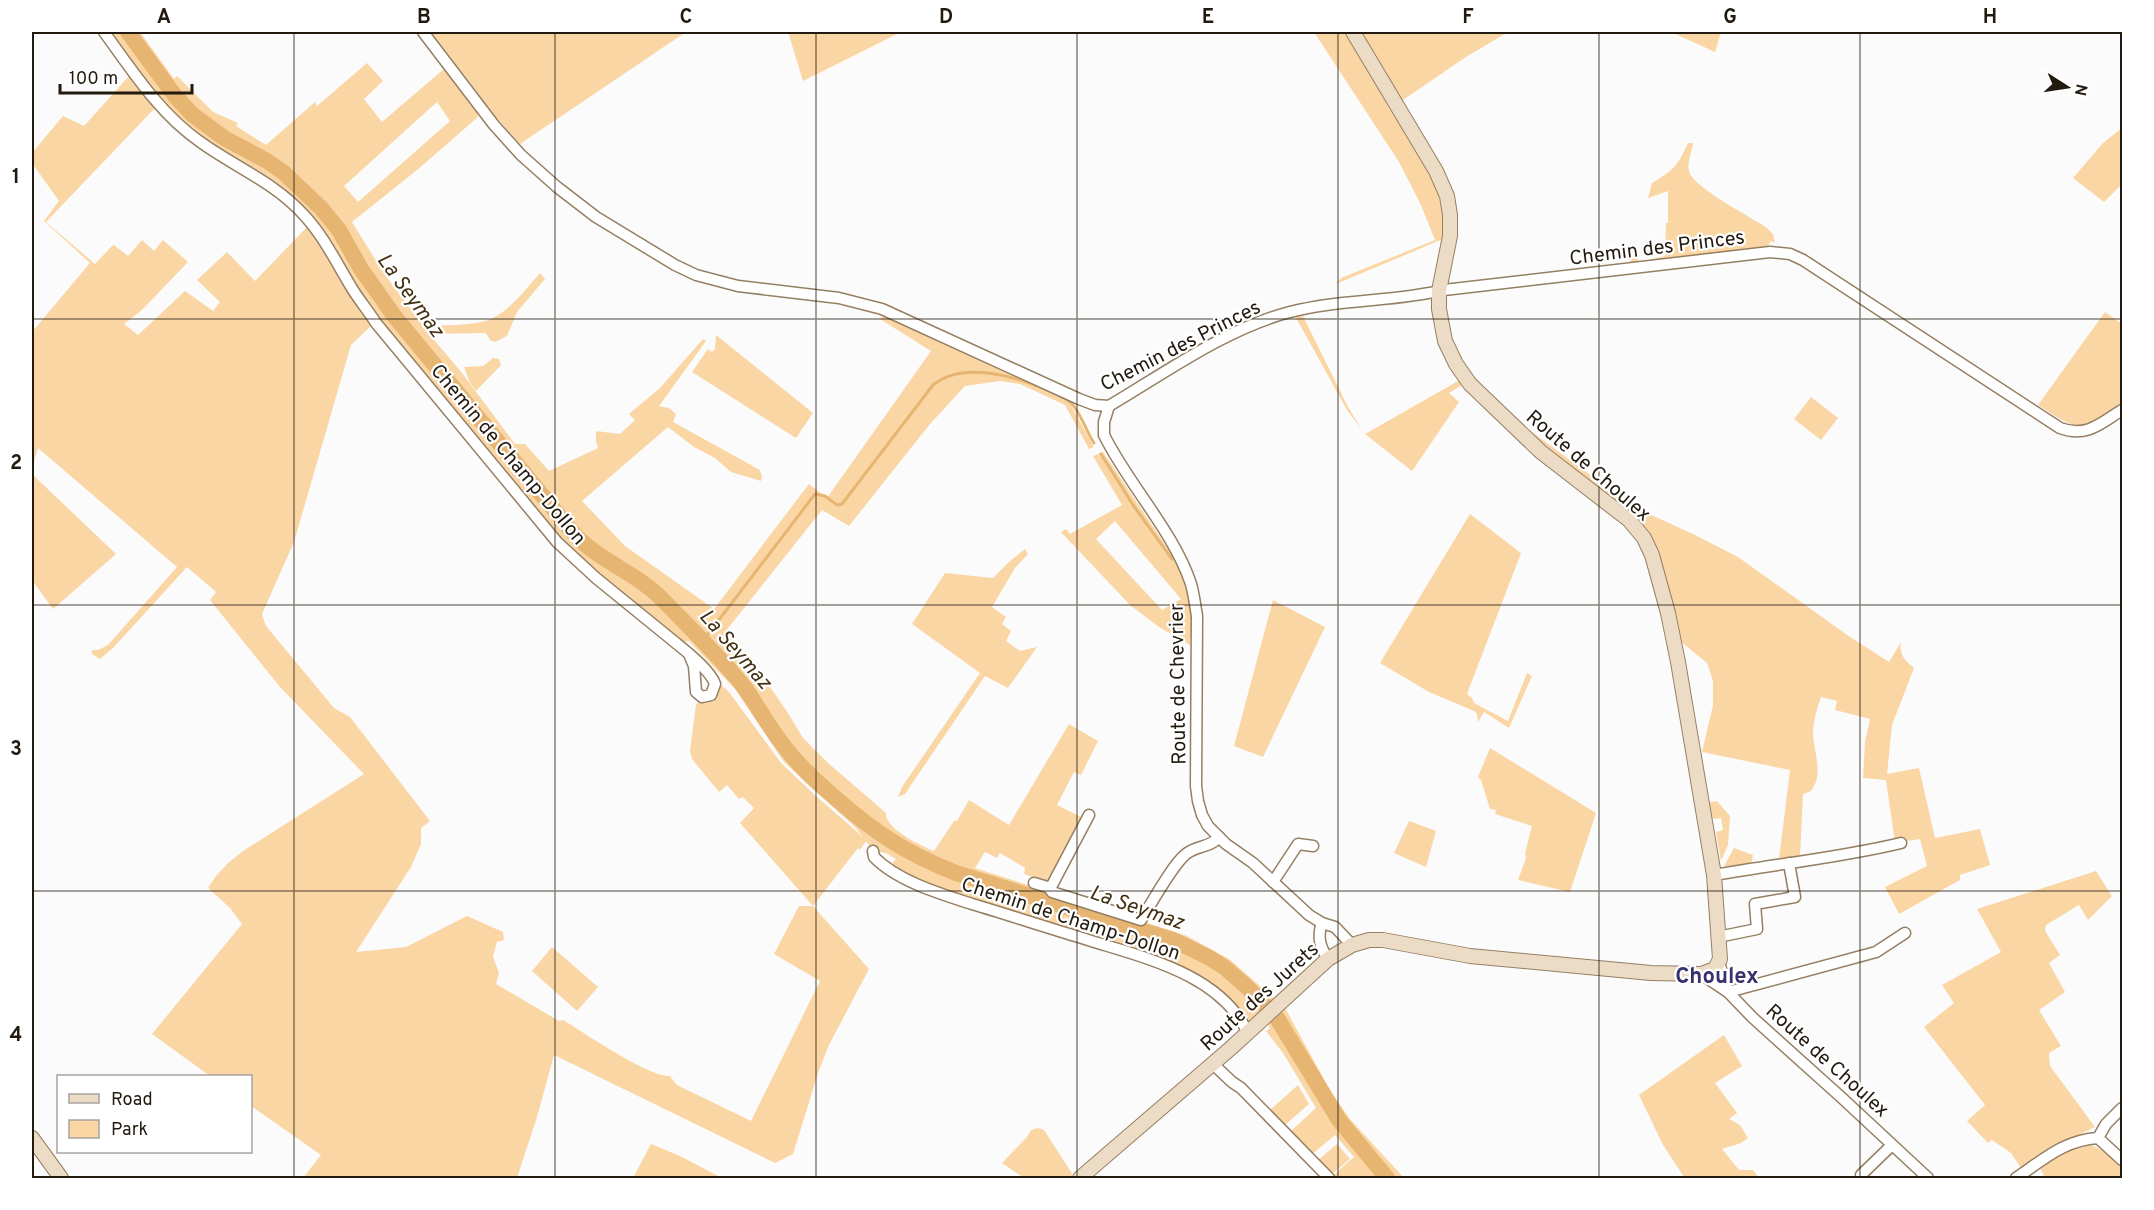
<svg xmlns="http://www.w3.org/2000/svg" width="2154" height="1210" viewBox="0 0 2154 1210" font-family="Overpass,sans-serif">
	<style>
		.green { fill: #fbd6a5; fill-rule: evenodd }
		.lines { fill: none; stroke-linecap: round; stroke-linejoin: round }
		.stream { stroke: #e7b572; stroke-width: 3 }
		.river { stroke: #e7b572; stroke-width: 16 }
		.street-casing { stroke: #957f63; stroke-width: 13 }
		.secondary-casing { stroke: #957f63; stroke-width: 16 }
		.street { stroke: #fff; stroke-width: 10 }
		.secondary { stroke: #ecdcc6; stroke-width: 14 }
		.grid { fill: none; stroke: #221a0f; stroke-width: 1.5; stroke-opacity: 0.55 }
		.labels { text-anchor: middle; stroke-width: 4.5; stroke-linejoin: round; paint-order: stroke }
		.street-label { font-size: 20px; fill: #221a0f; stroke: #fff }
		.water-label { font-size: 21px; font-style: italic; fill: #443012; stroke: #fff }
		.quarter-label { font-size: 22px; font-weight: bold; fill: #37316d; stroke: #fff }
		.neatline { fill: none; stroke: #221a0f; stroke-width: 2 }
		.grid-label { font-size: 20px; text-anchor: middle; font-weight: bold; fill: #221a0f }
	</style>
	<rect width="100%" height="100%" fill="#fbfbfb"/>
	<g class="green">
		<path d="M108 32H140L174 79 177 76 213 112 238 123 236 126 266 145 315 102 317 106 367 63 383 81 364 99 382 122 445 68 476 108 478 117 417 170 352 222 385 275 424 326C441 325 479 326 493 318 512 308 526 289 540 273L545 279 517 312 507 336 495 342 490 340 486 333 429 334 462 373 515 444H525L549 471 598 448 596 441V431L620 434 635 420 629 414 660 388 703 339 706 341 659 406 669 408 676 414 673 422 760 470 762 477 761 481 731 472 715 458 694 447 668 427 582 501 625 546 714 609 809 484 827 498 931 351 880 319 883 315 1069 402 1094 447 1089 449 1065 405 1020 384 1000 381 965 386 930 424 849 526 822 510 725 632 755 665 788 713 803 738 828 763 886 813C884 828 921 846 934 851L954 821H957L969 800 1009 825 1069 724 1098 741 1081 775 1074 772 1057 805 1085 819 1054 876 1046 882 1024 874 1025 868 1000 853 997 858 985 852 975 868 1187 936 1229 959 1276 1000 1248 1033 1243 1023 1189 977 1064 926 1057 930 1003 913 1000 906 980 901 975 905 940 893 893 866V862L896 859 886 853 873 851 866 841 860 850 858 848 813 906 869 969 829 1045 819 1070 793 1154 775 1163 554 1055 537 1117 517 1178H303L321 1155 251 1106 250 1076H210L152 1034 242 924 230 908 208 888 216 876 228 863 243 851 364 774 280 687 210 600 216 592 187 567 113 648 100 659 92 654V650H98L108 645 177 567 38 448 32 468V332L90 263 44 221 59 201 32 163V153L63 116 84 126 129 76 155 108 46 222 95 264 112 246 114 245 128 256 142 240 154 251 163 240 188 262 142 310 124 324 138 335 185 291 213 311 220 302 197 280 227 252 255 281 307 227 373 324 351 345 294 542 262 614 266 626 334 708 350 717 430 821 421 828V844L411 867 356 952 406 947 467 916 503 932 504 940 497 942 493 957 499 973 496 984 559 1021 563 1020C585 1033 648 1077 670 1076L677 1085 751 1121 820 981 774 954 799 906H813L740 823 754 808 743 797 739 799 727 785 719 792 692 759 690 751 696 704C709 698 717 700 720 684L729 692 781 763 817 797 863 837 855 827 784 762 735 689 689 641 684 642 586 565 557 535 378 318 322 230 185 125 162 102ZM437 102 450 121 358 202 344 186Z"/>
		<path d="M431 32H686L520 144 495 116Z"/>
		<path d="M788 32H901L803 81Z"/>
		<path d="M1314 32H1347L1387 99V105C1414 147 1448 186 1443 239L1336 284 1341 278 1435 240 1421 205 1399 162Z"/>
		<path d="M1359 32H1508L1466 57 1400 102Z"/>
		<path d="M1671 32H1721L1715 52Z"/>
		<path d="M2122 128V184L2104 202 2073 178 2103 143Z"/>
		<path d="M1688 143H1693C1692 151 1687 163 1689 171 1692 187 1751 217 1766 227L1773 234 1775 243 1771 241 1767 247 1632 264 1630 262 1635 246V255L1639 262 1665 256 1666 223H1668V191L1648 198 1652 183C1674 170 1678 165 1688 143Z"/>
		<path d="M2105 312 2122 324V403C2078 431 2083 434 2038 405Z"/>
		<path d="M1302 314 1348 407 1362 430 1347 410 1295 316Z"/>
		<path d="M716 335 813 413 796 438 692 372 708 349 712 352 715 349Z"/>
		<path d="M493 358 499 359 501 365 476 391 470 383 464 367 483 366Z"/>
		<path d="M1458 381 1462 385 1449 393 1459 402 1412 471 1365 434Z"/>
		<path d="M1811 397 1838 418 1821 440 1794 419Z"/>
		<path d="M1524 426 1632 506 1695 535 1738 557 1850 637 1889 662 1901 642C1899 655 1905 660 1914 668L1892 725 1887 774 1919 768 1935 838 1980 829 1990 865 1960 875V880L1899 914 1885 887 1927 866 1920 839 1895 843 1886 780 1863 778 1865 742 1870 719 1835 710 1837 701 1821 697C1817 708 1813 722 1813 735 1814 753 1824 774 1811 791L1803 794 1800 857 1779 859 1790 770 1702 752 1713 705V681L1707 663 1680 641 1651 536 1642 524 1557 458Z"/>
		<path d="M1103 452 1176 561C1190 591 1191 604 1192 637H1190V645L1159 627 1130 605 1061 532 1066 529 1070 534 1122 505 1093 456ZM1115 521 1181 599 1162 610 1096 539Z"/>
		<path d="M32 474 116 554 53 609 32 580Z"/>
		<path d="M1470 514 1521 553 1467 694 1472 698 1474 703 1508 721 1527 673 1532 676 1509 728 1484 712 1478 722 1477 714 1474 711 1429 692 1380 663Z"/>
		<path d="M1025 549 1028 554 1015 568 992 607 1006 617 1002 624 1011 631 1006 641 1020 651 1037 647 1008 688 985 676 905 794 898 797 902 787 980 673 912 624 945 573 993 578 1009 562Z"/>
		<path d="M1273 600 1325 627 1263 757 1234 746Z"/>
		<path d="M1490 748 1596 813 1570 892 1518 880 1526 858 1525 853 1532 826 1495 814 1496 810 1490 809 1481 780 1478 777Z"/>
		<path d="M1717 801 1730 816 1728 845 1721 861 1716 832 1723 830 1721 818 1713 819 1707 803Z"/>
		<path d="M1409 821 1436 831 1426 867 1394 853Z"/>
		<path d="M1734 848 1753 855 1751 864 1728 867 1724 866Z"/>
		<path d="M2096 871 2112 896 2088 920 2079 905 2046 925 2045 931 2060 955 2049 963 2065 992 2039 1010 2061 1046 2049 1053 2050 1066 2095 1127 2060 1144 2021 1168 2011 1153 1992 1140 1988 1143 1967 1121 1985 1105 1924 1027 1954 1003 1942 985 2001 952 1977 909Z"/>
		<path d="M552 947 598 987 577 1011 532 971Z"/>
		<path d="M1285 1008 1331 1092 1350 1119 1404 1178H1330L1354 1157 1335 1135 1310 1156 1289 1133 1316 1108 1283 1053 1266 1031 1270 1028 1267 1024Z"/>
		<path d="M1724 1035 1742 1066 1715 1083 1737 1113 1729 1119 1740 1125 1748 1138 1741 1143 1722 1149 1739 1170H1753L1759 1178H1683L1684 1177 1663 1145 1639 1095Z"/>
		<path d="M1298 1085 1309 1104 1284 1126 1269 1111Z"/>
		<path d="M1038 1128 1044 1130 1073 1175 1069 1178H1024L1002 1163 1027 1137 1031 1130Z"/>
		<path d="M651 1144 680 1156 722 1178H633Z"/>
		<path d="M1337 1144 1350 1159 1331 1175 1317 1161Z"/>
		<path d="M2091 1145 2110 1154 2122 1165V1178H2045L2039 1166 2062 1151Z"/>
	</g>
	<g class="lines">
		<g class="stream">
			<path d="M1101 454 1133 505 1172 559"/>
			<path d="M702 642 815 494 825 496 837 505 842 504 933 385C964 360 1019 377 1051 392 1057 395 1066 398 1071 403 1081 413 1086 431 1094 443"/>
		</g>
		<path class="river" d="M128 32 175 96 193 115 224 138 267 161 283 172 321 208 339 230 361 269 395 317 575 535C601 562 637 573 663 600 689 627 717 654 741 683 758 705 770 730 788 751 801 768 817 782 833 796 874 832 905 853 956 873L1173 940 1208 957 1224 967 1246 986 1277 1018 1339 1120 1387 1178"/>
		<g class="street-casing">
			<g id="street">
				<path d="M104 32C132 70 159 113 199 141 233 166 274 182 303 214 324 236 337 264 353 290 360 301 369 312 376 323L557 542 596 578 676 643C687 652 711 671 715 684L711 695 702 697 696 692 694 666 689 654"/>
				<path d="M423 32 494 125 521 155 557 187 596 217 675 265 696 275 738 286 839 298 882 309 1079 399 1095 405 1109 406C1165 373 1227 328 1290 312 1340 299 1393 302 1444 290L1770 252 1790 254 1803 260 2060 428C2087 438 2101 423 2122 410"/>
				<path d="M1109 406 1104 422V435C1128 484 1174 532 1191 584 1194 594 1195 605 1197 616L1196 786 1198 801 1202 815 1208 826 1226 844 1253 863 1309 915 1322 923 1335 927 1352 945"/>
				<path d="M1089 815 1050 889 1052 892 1141 920C1151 904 1173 864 1186 854 1197 845 1210 848 1219 837"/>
				<path d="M873 851 874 857C897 881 941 894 972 904 1009 915 1045 927 1082 938 1140 957 1219 972 1248 1033"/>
				<path d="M1714 875C1776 864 1839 858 1901 843"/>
				<path d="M1273 882 1298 844 1313 846"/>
				<path d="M1034 883 1051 888"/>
				<path d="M1322 923C1317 937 1320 947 1328 959"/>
				<path d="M1718 937 1757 929 1755 904 1795 897 1789 863"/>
				<path d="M1719 962 1728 992"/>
				<path d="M1701 974 1728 992 1753 1018 1842 1098 1928 1178"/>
				<path d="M1728 992 1876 952 1905 933"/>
				<path d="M1213 1064 1232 1082 1241 1088 1329 1178"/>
				<path d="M2098 1138 2106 1124 2122 1108"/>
				<path d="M1861 1175 1892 1145"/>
				<path d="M2016 1178C2043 1160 2064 1140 2098 1138L2122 1160"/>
			</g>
		</g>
		<g class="secondary-casing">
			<g id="secondary">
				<path d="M32 1138 61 1178"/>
				<path d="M1080 1178 1231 1048 1328 959 1352 945 1369 940H1383L1470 956 1651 973 1701 974 1715 969 1720 959 1714 875 1678 662 1668 613 1652 555 1644 538 1629 520 1541 452 1470 384 1456 364 1445 341 1439 309V291L1450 236V215L1447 196 1436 171 1353 32"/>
			</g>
		</g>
		<use href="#street" class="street"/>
		<use href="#secondary" class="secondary"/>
	</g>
	<path class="grid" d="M294 32V1178M555 32V1178M816 32V1178M1077 32V1178M1338 32V1178M1599 32V1178M1860 32V1178M32 319H2122M32 605H2122M32 891H2122"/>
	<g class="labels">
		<g class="street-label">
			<text transform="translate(1657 247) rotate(-7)" y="7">Chemin des Princes</text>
			<text transform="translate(1180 345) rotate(-27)" y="7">Chemin des Princes</text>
			<text transform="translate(509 454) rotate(50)" y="7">Chemin de Champ-Dollon</text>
			<text transform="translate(1589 465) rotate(41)" y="7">Route de Choulex</text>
			<text transform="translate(1177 684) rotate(-91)" y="7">Route de Chevrier</text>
			<text transform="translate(1071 918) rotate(18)" y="7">Chemin de Champ-Dollon</text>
			<text transform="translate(1259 996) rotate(-42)" y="7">Route des Jurets</text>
			<text transform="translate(1828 1060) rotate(42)" y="7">Route de Choulex</text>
		</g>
		<g class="water-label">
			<text transform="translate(411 295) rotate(54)" y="7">La Seymaz</text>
			<text transform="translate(736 649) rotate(49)" y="7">La Seymaz</text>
			<text transform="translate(1137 907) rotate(19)" y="7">La Seymaz</text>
		</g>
		<g class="quarter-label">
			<text x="1717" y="983">Choulex</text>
		</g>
	</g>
	<rect width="2154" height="1210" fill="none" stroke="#ffffff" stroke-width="66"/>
	<rect x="57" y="1075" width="195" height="78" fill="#ffffff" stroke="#a7a39f" stroke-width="1.5"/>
	<rect x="69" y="1094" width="30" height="9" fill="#ecdcc6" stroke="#a7a39f" stroke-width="1.5"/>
	<text x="111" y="1105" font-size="18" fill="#221a0f">Road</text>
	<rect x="69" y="1120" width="30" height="18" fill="#fbd6a5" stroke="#a7a39f" stroke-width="1.5"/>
	<text x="111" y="1135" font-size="18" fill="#221a0f">Park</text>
	<g transform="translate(2067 87) rotate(102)" stroke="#ffffff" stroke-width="4.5" paint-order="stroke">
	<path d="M0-4.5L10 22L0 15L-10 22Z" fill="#221a0f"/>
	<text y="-9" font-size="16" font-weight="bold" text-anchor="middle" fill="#221a0f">N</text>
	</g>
	<path d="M60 84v9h132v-9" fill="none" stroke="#221a0f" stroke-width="3"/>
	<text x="69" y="84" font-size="18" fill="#221a0f" stroke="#ffffff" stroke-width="4.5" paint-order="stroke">100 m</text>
	<rect x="33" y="33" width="2088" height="1144" class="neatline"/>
	<g class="grid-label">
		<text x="164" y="23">A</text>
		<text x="424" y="23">B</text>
		<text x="686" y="23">C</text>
		<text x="946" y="23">D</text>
		<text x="1208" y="23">E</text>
		<text x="1468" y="23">F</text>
		<text x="1730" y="23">G</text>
		<text x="1990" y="23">H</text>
		<text x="16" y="183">1</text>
		<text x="16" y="469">2</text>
		<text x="16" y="755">3</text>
		<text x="16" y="1041">4</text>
	</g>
</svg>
